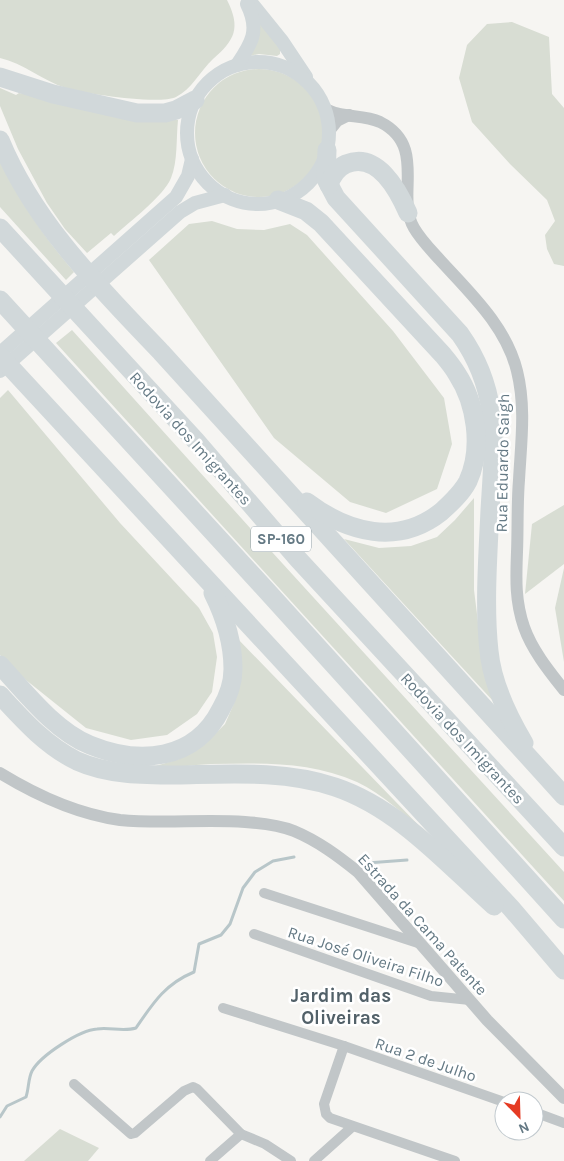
<svg xmlns="http://www.w3.org/2000/svg" width="564" height="1161" viewBox="0 0 564 1161" font-family="Karla,sans-serif">
	<style>
		.green { fill: #d8ddd3 }
		.lines { fill: none; stroke-linecap: round; stroke-linejoin: round }
		.stream { stroke: #b8c6c9; stroke-width: 3 }
		.minor { stroke: #c1c6c8; stroke-width: 10 }
		.tertiary { stroke: #c1c6c8; stroke-width: 12 }
		.secondary { stroke: #d1d8da; stroke-width: 14 }
		.motorway { stroke: #d1d8da; stroke-width: 19 }
		.labels { text-anchor: middle; stroke-width: 5; stroke-linejoin: round; paint-order: stroke }
		.shield { fill: #fff; stroke: #92a1a9; stroke-width: 1 }
		.shield-label { font-size: 15px; font-weight: bold; fill: #647984 }
		.street-label { font-size: 16px; fill: #647984; stroke: #fff }
		.quarter-label { font-size: 19px; font-weight: bold; fill: #526169; stroke: #fff }
	</style>
	<rect width="100%" height="100%" fill="#f6f5f2"/>
	<g class="green">
		<path d="M0 0H227C241 28 235 40 213 59 200 71 192 89 176 97 159 105 86 94 66 88 43 81 23 63 0 58Z"/>
		<path d="M258 20 280 48V54L277 56 259 54 248 56Z"/>
		<path d="M512 22 549 37 552 94 564 108V266L554 264 547 249 545 235 555 221 547 200 510 164 472 122 459 78 467 45 487 24Z"/>
		<circle cx="259" cy="133" r="64"/>
		<path d="M0 88 16 95 19 93 178 120C176 139 178 161 171 178 164 196 129 222 114 236L111 233 87 253 65 229 47 203 18 149 0 106Z"/>
		<path d="M0 162C20 202 45 238 74 272L66 280 0 207Z"/>
		<path d="M212 221 237 229 264 230 290 224 307 235 393 331 444 398 452 444 437 489 386 513 350 502 274 438 149 260 189 224Z"/>
		<path d="M72 330 251 529 564 872V901L56 343Z"/>
		<path d="M8 390 120 523 199 608 213 633 217 657 212 692 197 714 167 735 131 740 86 728 26 680 0 655V398Z"/>
		<path d="M474 498V590L483 662 494 702 344 539 379 548 411 546 437 537 455 520Z"/>
		<path d="M564 505V564L525 594 532 524Z"/>
		<path d="M564 568V662L555 608Z"/>
		<path d="M236 637 427 834C405 816 383 794 357 782 310 761 260 763 210 764 190 765 169 769 149 768L179 759 204 745 225 724 235 701Z"/>
		<path d="M60 1129 99 1148 88 1161H24Z"/>
	</g>
	<g class="lines">
		<g class="stream">
			<path d="M367 863 407 860"/>
			<path d="M0 1117 7 1106 26 1097C29 1088 28 1079 32 1071 41 1055 80 1030 97 1029 110 1027 123 1032 136 1028 153 1003 165 984 194 972L199 944 221 935 230 924 243 888 255 872 273 861 294 857"/>
		</g>
		<g class="minor">
			<path d="M264 893 421 944"/>
			<path d="M254 934 431 996 470 1000"/>
			<path d="M223 1008 344 1046 504 1102"/>
			<path d="M344 1046 324 1104 326 1114 330 1118 455 1161"/>
			<path d="M74 1084 131 1134 135 1133 184 1091 193 1087 197 1089 241 1134 265 1144 291 1161"/>
			<path d="M534 1112 564 1123"/>
			<path d="M210 1161 241 1134"/>
			<path d="M314 1161 352 1127"/>
		</g>
		<g class="tertiary">
			<path d="M325 109C330 111 334 113 339 114 353 117 367 116 380 122 428 146 395 196 414 228 421 240 431 250 440 260 470 293 506 326 517 371 526 407 521 443 519 480 517 504 518 528 517 552 516 578 515 601 524 627 532 650 549 671 564 690"/>
			<path d="M329 131 337 121 349 115"/>
			<path d="M0 773C36 795 77 814 120 820 161 824 204 819 245 822 261 823 279 825 294 831 318 841 338 856 358 872L487 1020 564 1098"/>
		</g>
		<g class="secondary">
			<path d="M249 0 282 41 306 77"/>
			<circle cx="258" cy="133" r="71"/>
			<path d="M237 65C252 43 260 30 247 4"/>
			<path d="M0 353 176 197 188 176 192 159"/>
			<path d="M0 371 180 212 195 203 225 195"/>
		</g>
		<g class="motorway">
			<path d="M0 77 53 94 137 113H165L176 110 195 100"/>
			<path d="M0 140C34 223 100 288 161 352L564 796"/>
			<path d="M327 150 326 179 336 198 460 334C501 392 494 443 490 510 488 555 484 606 489 651 492 683 508 716 524 743"/>
			<path d="M329 185C332 175 337 168 346 164 377 151 398 190 408 213"/>
			<path d="M278 200 306 211 321 223 443 355C448 361 453 367 457 374 476 403 483 448 468 481 462 493 451 503 441 512 398 546 348 533 307 502"/>
			<path d="M0 228 196 441 298 559 564 847"/>
			<path d="M0 300 266 590 564 919"/>
			<path d="M0 356 511 908 564 970"/>
			<path d="M0 665C25 692 55 731 90 745 139 765 195 761 221 709 228 697 233 683 233 669 233 642 225 617 213 593"/>
			<path d="M0 695C23 720 46 746 77 761 108 775 144 775 177 775 229 774 285 770 335 787 398 808 446 863 494 906"/>
		</g>
	</g>
	<g class="labels">
		<rect class="shield" x="251" y="526.5" width="60" height="25" rx="4"/>
		<g class="shield-label">
			<text x="281" y="544">SP-160</text>
		</g>
		<g class="street-label">
			<text transform="translate(191 438) rotate(48)" y="6">Rodovia dos Imigrantes</text>
			<text transform="translate(502 463) rotate(-89)" y="6">Rua Eduardo Saigh</text>
			<text transform="translate(463 738) rotate(47)" y="6">Rodovia dos Imigrantes</text>
			<text transform="translate(423 924) rotate(48)" y="6">Estrada da Cama Patente</text>
			<text transform="translate(366 956) rotate(18)" y="6">Rua José Oliveira Filho</text>
			<text transform="translate(426 1059) rotate(19)" y="6">Rua 2 de Julho</text>
		</g>
		<g class="quarter-label">
			<text x="341" y="1002">Jardim das<tspan x="341" dy="22">Oliveiras</tspan></text>
		</g>
	</g>
	<g transform="translate(519 1116) rotate(157)"><circle r="24" fill="#ffffff" stroke="#c1c9ce"/>
	<path d="M0-4L9 19L0 12L-9 19Z" fill="#e53b23"/>
	<text y="-8" font-size="14" font-weight="bold" text-anchor="middle" fill="#647984">N</text>
	</g>
</svg>
